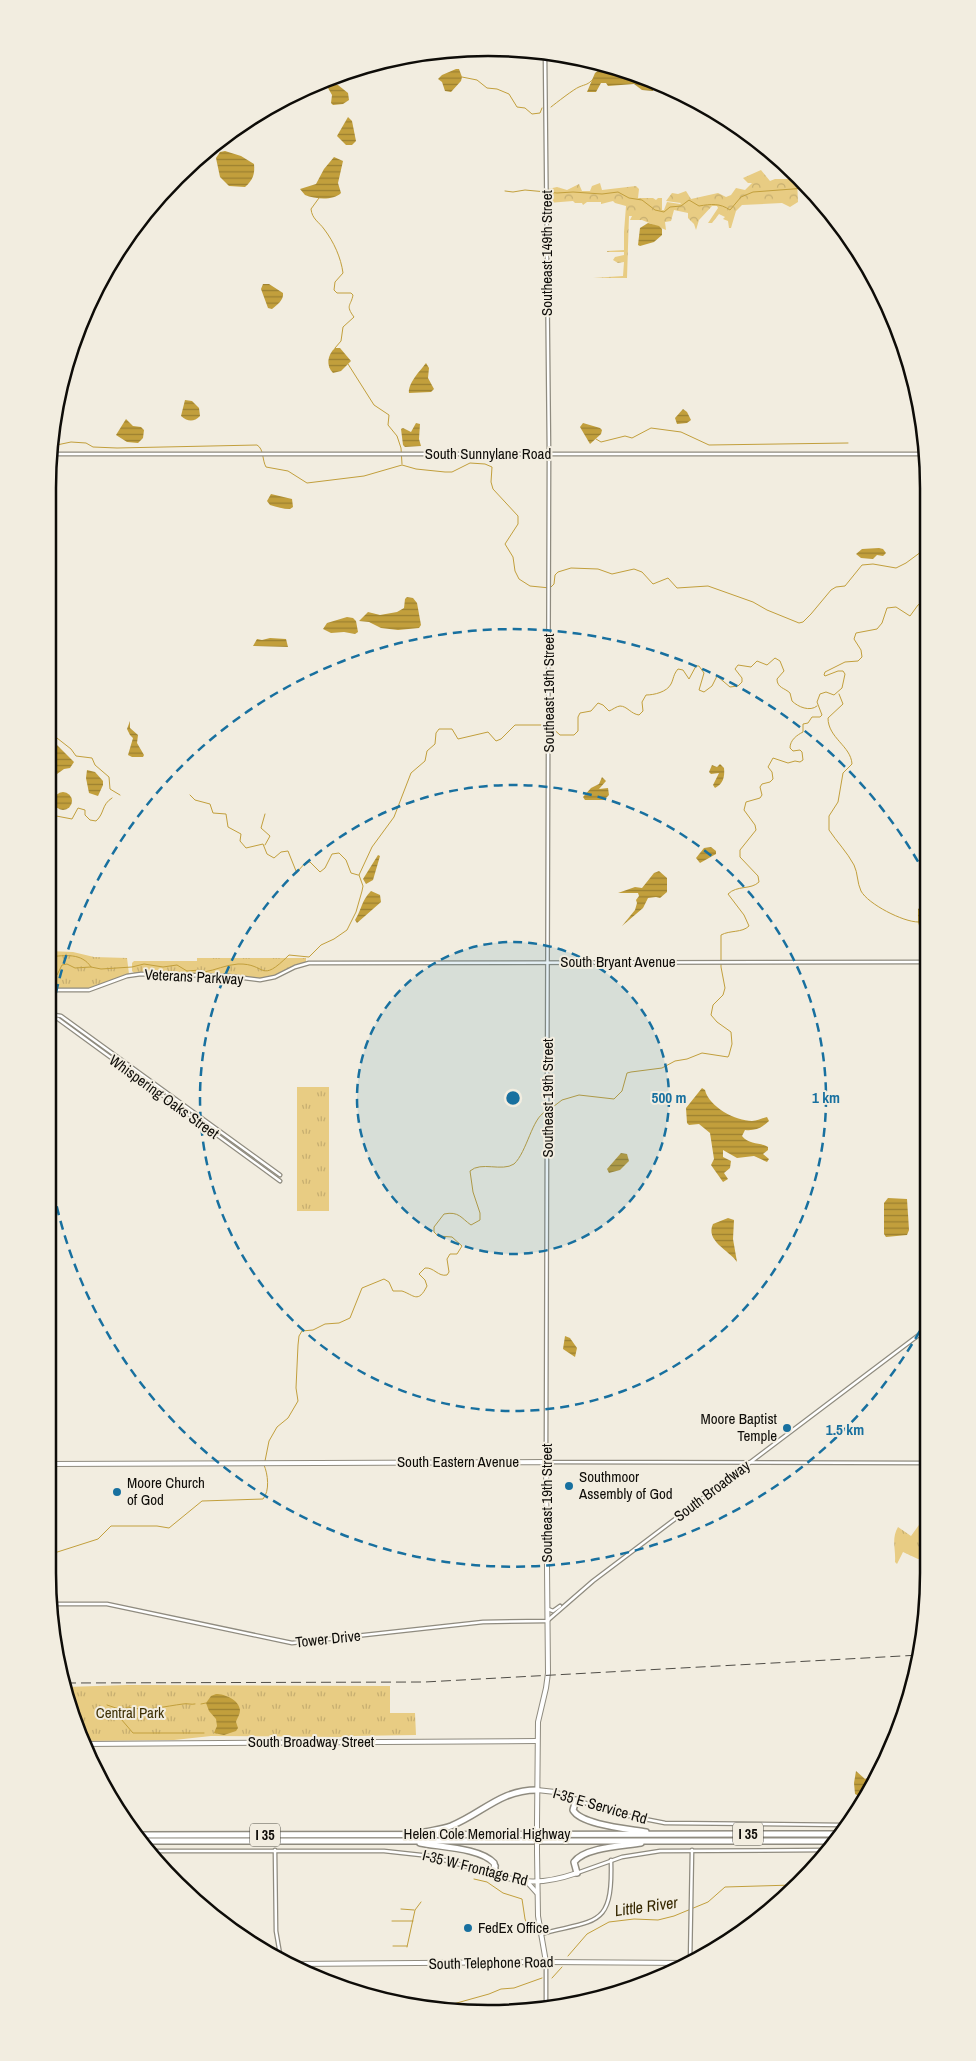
<svg xmlns="http://www.w3.org/2000/svg" width="976" height="2061" viewBox="0 0 976 2061" font-family="'Archivo Narrow',sans-serif">
	<style>
		.grass { fill: url(#grass-tufts) }
		.forest { fill: url(#forest-crowns) }
		.water { fill: url(#water-rules) }
		.lines { fill: none; stroke-linecap: round; stroke-linejoin: round }
		.stream { stroke: #c29f3c; stroke-width: 1 }
		.minor-casing { stroke: #8f8b7f; stroke-width: 5 }
		.major-casing { stroke: #8f8b7f; stroke-width: 6 }
		.highway-casing { stroke: #8f8b7f; stroke-width: 8 }
		.minor { stroke: #fff; stroke-width: 2.5 }
		.major { stroke: #fff; stroke-width: 4 }
		.highway { stroke: #fff; stroke-width: 5 }
		.rail { stroke: #504d47; stroke-width: 1; stroke-dasharray: 10 5; stroke-linecap: butt }
		.major-bridge-casing { stroke: #8f8b7f; stroke-width: 6; stroke-linecap: butt }
		.major-bridge { stroke: #fff; stroke-width: 4 }
		.ring { fill: none; stroke: #18709f; stroke-width: 2.5; stroke-dasharray: 9 6 }
		.poi-dot { fill: #18709f; stroke: #f2ede0; stroke-width: 2 }
		.labels { text-anchor: middle; stroke-width: 4; stroke-linejoin: round; paint-order: stroke }
		.shield { fill: #f2ede0; stroke: #525049; stroke-width: 1 }
		.shield-label { font-size: 14px; font-weight: bold; fill: #0e0c08 }
		.street-label { font-size: 15px; fill: #0e0c08; stroke: #f2ede0 }
		.poi-label { font-size: 15px; fill: #0e0c08; stroke: #f2ede0; text-anchor: start }
		.park-label { font-size: 15px; fill: #3e3004; stroke: #f2ede0 }
		.water-label { font-size: 16px; font-style: italic; fill: #352700; stroke: #f2ede0 }
		.rim { fill: none; stroke: #0e0c08; stroke-width: 2.5 }
		.centre { fill: #18709f; stroke: #f2ede0; stroke-width: 2.5 }
		.ring-label { font-size: 15px; text-anchor: middle; font-weight: bold; fill: #18709f; stroke: #f2ede0; stroke-width: 4; stroke-linejoin: round; paint-order: stroke }
	</style>
	<defs>
		<pattern id="grass-tufts" width="24" height="20" patternUnits="userSpaceOnUse" patternTransform="scale(1.25)"><rect width="24" height="20" fill="#e8cc83"/><path d="M3 7l-1-3M5 7V3M7 7l1-3M15 17l-1-3M17 17v-4M19 17l1-3" fill="none" stroke="#c6ae70"/></pattern>
		<pattern id="forest-crowns" width="20" height="18" patternUnits="userSpaceOnUse" patternTransform="scale(1.25)"><rect width="20" height="18" fill="#e8cc83"/><path d="M2 6a3 3 0 1 1 6 0M12 15a3 3 0 1 1 6 0" fill="none" stroke="#c6ae70"/></pattern>
		<pattern id="water-rules" width="6" height="5" patternUnits="userSpaceOnUse" patternTransform="scale(1.25)"><rect width="6" height="5" fill="#c29f3c"/><path d="M0 2.5h6" fill="none" stroke="#9c8030"/></pattern>
	</defs>
	<rect width="100%" height="100%" fill="#f2ede0"/>
	<g class="grass">
		<path d="M49 951 73 952 94 957 127 958 129 974 89 989H52L49 987Z"/>
		<path d="M197 958H306V962L295 965 278 974 263 979 233 976 134 973 132 971V963L134 961H197Z"/>
		<rect x="297" y="1087" width="32" height="124"/>
		<path d="M925 1514H928V1559H918L903 1552 897 1564 895 1562C896 1549 891 1539 898 1527L911 1536 924 1518Z"/>
		<path d="M128 1685 390 1686V1713H415L416 1735 351 1736 346 1737 211 1736 174 1740 83 1741 71 1715 66 1687Z"/>
	</g>
	<path class="forest" d="M761 170 770 181 775 179H797L798 202 790 207 782 203 742 205 736 211 731 228H729L728 221 723 219 725 217 719 214 712 223H708L718 208 717 206H712L699 220 696 230 694 224 688 218V213L674 210 671 221 665 222 666 230 642 220H630L632 216H629L627 278H593L623 276 624 262 618 263 613 260 615 257 624 255V252H607V251L624 250V232L626 206 615 203 613 201 601 204V202H587L583 205 582 203H575L573 201 548 203V189L557 187 567 190 579 184 582 191H590L592 186 600 183 602 190 636 186 639 189 638 198H653L656 200 658 198H662V210H664L667 202 680 204 681 203 666 201 672 193 678 194 686 191 691 199 718 193 726 197 731 195 736 188 745 190 752 183H748L743 178Z"/>
	<g class="water">
		<path d="M598 63 610 69 613 68 655 81 653 91 642 90 634 84 608 86 606 83H601L596 92H587L595 73 599 70Z"/>
		<path d="M456 69H459L462 77 461 81 451 92 445 91 442 82 438 79 442 75Z"/>
		<path d="M330 85H338L348 93 349 100 343 104 333 105 331 103 332 95 328 88Z"/>
		<path d="M348 117 352 121 356 141 352 145H346L337 136Z"/>
		<path d="M225 151 241 156 254 164C255 174 253 180 245 187L229 186 220 177 216 158 220 152Z"/>
		<path d="M334 157 343 161 338 183 341 193C333 201 315 199 305 195L300 189 316 184 324 169Z"/>
		<path d="M648 223 659 226 662 229V235L654 242 640 246 638 245 640 228Z"/>
		<path d="M263 284H269L283 293C284 300 277 305 272 309L268 308 261 289Z"/>
		<path d="M335 348H340L351 361 341 371 333 373C326 366 327 355 335 348Z"/>
		<path d="M426 363 429 368 428 378 434 389 431 392 409 393C408 383 420 371 426 363Z"/>
		<path d="M185 400 192 401 199 408 200 416C194 422 188 422 181 416Z"/>
		<path d="M683 409 687 412 691 420 687 423 677 424 675 418Z"/>
		<path d="M126 419 133 426 141 427 144 430 143 438 138 443 127 442 116 435Z"/>
		<path d="M416 423 420 424 419 439 421 446 405 447 403 445 401 429 403 428 411 432Z"/>
		<path d="M583 423 600 428 602 430 601 434 590 444 580 427Z"/>
		<path d="M271 494 292 499 293 507 290 509C283 509 277 507 270 505L267 501Z"/>
		<path d="M879 548 883 549 886 553 883 556 877 555 873 559 861 558 856 554 862 549Z"/>
		<path d="M407 597 413 598 417 603 421 625 419 628 398 630 381 628 369 622 359 621 368 612 380 615 397 612 404 608 405 599Z"/>
		<path d="M347 617 353 618 356 621 358 632 355 634 344 632 331 633 323 629 327 623Z"/>
		<path d="M270 638 286 639 288 647 253 646 257 639 262 640Z"/>
		<path d="M130 721V728L138 735 137 743 144 755 143 757H132L128 755 133 738 130 735 127 729Z"/>
		<path d="M57 745 74 762 70 768 64 769 57 774 54 771V748Z"/>
		<path d="M720 764 724 768C725 777 723 784 715 788L713 785 719 773 711 774 709 772 712 765 717 767Z"/>
		<path d="M87 770 95 772 103 781V785L98 796 89 793 86 778Z"/>
		<path d="M602 777 606 781 599 789 608 788 609 795 604 800H585L583 797 591 788 599 784Z"/>
		<circle cx="63" cy="801" r="9"/>
		<path d="M711 847 716 851V854L700 863 696 858 704 848Z"/>
		<path d="M378 855 380 856 373 880 366 884 363 879Z"/>
		<path d="M659 871 667 878V892L660 898 656 897 648 898 643 908 622 926 635 910 637 903 636 900 639 896 638 893H618L635 887 642 888 654 873Z"/>
		<path d="M371 891 380 895 381 902 357 923 355 920C362 909 361 901 371 891Z"/>
		<path d="M921 907 926 909 925 935 921 933 918 922V909Z"/>
		<path d="M702 1088 705 1090C709 1107 736 1121 752 1121 758 1121 762 1118 767 1117L769 1121C762 1128 755 1131 745 1130L742 1136C749 1145 760 1142 768 1147V1150L763 1154 769 1159 767 1162 754 1156 737 1158 723 1150V1157L731 1161 730 1168 724 1173 728 1179 723 1182 711 1165 714 1159 710 1133 699 1124 689 1125 687 1123 686 1108Z"/>
		<path d="M621 1153 627 1154 629 1161 620 1170 609 1173 607 1169Z"/>
		<path d="M888 1198 907 1199 909 1230 907 1235 886 1237 884 1234V1203Z"/>
		<path d="M728 1218 734 1220 733 1239 737 1262C729 1250 705 1241 713 1224Z"/>
		<path d="M565 1336 570 1338 577 1348 575 1357 563 1349Z"/>
		<path d="M216 1694C225 1694 239 1700 240 1710 240 1715 237 1718 236 1722L238 1728 236 1731 224 1735 214 1733 217 1726 216 1719 209 1711 206 1703 211 1696Z"/>
		<path d="M856 1771 865 1779 874 1775 861 1797 855 1794 854 1783Z"/>
	</g>
	<g class="lines">
		<g class="stream">
			<path d="M462 77 477 80 487 88 497 89 509 94 517 107 525 108 532 114 540 113 542 108"/>
			<path d="M551 107C556 103 574 89 579 87 586 84 588 85 593 79"/>
			<path d="M505 191 513 192 525 190 557 193 573 192 602 194 618 192 629 198 642 200 655 210 664 212 670 207 681 206 689 200 699 206C711 204 720 203 730 210L741 197 753 192 806 188"/>
			<path d="M319 198 311 209C312 219 319 222 324 229 334 242 341 258 343 273L335 282 334 290 337 293H351L353 295C351 306 345 305 354 317L343 327 341 341 335 348"/>
			<path d="M348 364 374 405 389 415 388 425 397 436 401 448 402 464"/>
			<path d="M596 439 601 442 625 436 632 438 651 428 681 432 709 445 848 443"/>
			<path d="M52 446 71 442 86 443 93 447 117 448 257 445C264 449 262 460 266 467L288 471 307 483 364 476 402 465 416 469 445 472H452L470 463 485 464 492 467 491 482 493 489 518 516V524L505 544 513 557 515 571 519 579 530 586 550 588 554 584 555 575 558 572 571 568 598 569 612 574 634 569 642 572 653 584 668 578 677 588 708 586 753 602 767 610 799 623 803 622 811 614 831 590 836 587 845 586 862 565 873 564 896 568 906 563 925 549"/>
			<path d="M839 694 843 704 828 718C828 738 851 746 852 764L843 773 838 802 829 816V830C837 842 847 852 854 865 858 873 857 883 861 891 868 904 903 922 918 922"/>
			<path d="M48 731 71 749 76 756 92 758 95 765 109 777 110 789 120 795"/>
			<path d="M190 795 195 800 210 804 213 813 226 814 228 827 241 834 240 841 246 848 263 844 267 854 274 858 281 852 288 851 296 871H298L306 862H310L320 872 325 868 332 854 339 853 346 860 351 873 358 875"/>
			<path d="M265 814 261 828 270 836 265 845"/>
			<path d="M51 815 72 819 78 808 85 810V815L90 820 96 821C105 813 101 805 112 798"/>
			<path d="M359 875 372 847 394 817 411 773 425 761 427 751 435 744 436 733 439 729H452L458 739C468 737 478 734 488 732L496 741 501 739 515 725H549L560 735H574L578 731V717L580 713 591 711 598 703 603 705 609 711C612 710 617 706 620 706 627 706 631 714 639 715L643 711 642 702 646 695C654 695 667 692 671 684 674 678 673 675 678 669L683 670 689 679 696 666H699L704 673 699 690 704 692 712 686 717 676 730 687 738 686 742 682V678L735 669 738 665 751 667 757 661 767 665 775 658 780 661 784 671 777 679C777 688 785 688 790 693L792 701C798 707 810 712 817 706"/>
			<path d="M50 957C65 955 82 953 91 967L101 969 132 967 144 964 163 967 177 965 187 971 200 970 204 972C216 970 225 965 238 964 267 963 259 985 289 955L309 957 321 945 334 939 347 930 356 912 362 891 363 886 359 875"/>
			<path d="M50 976 57 975 62 965 67 964 75 968 91 967"/>
			<path d="M549 1110 562 1100 579 1095 614 1099 622 1091 627 1073 631 1072 662 1068 675 1061 687 1059 702 1053 728 1057 729 1055 732 1044 731 1032 717 1022 711 1015 713 1005 723 995 725 988 721 967V935C730 930 742 933 749 926L744 915 728 894C737 885 751 890 759 882L758 876 740 857V850L756 830 755 825 744 810 746 802 760 798 762 795 760 787 762 784 770 782 773 779 772 772 768 767 773 758 788 763 795 761 800 762 803 760 802 752 800 750 793 751 790 748C790 740 797 735 803 732V724L808 723 812 717H820L822 715 817 702 820 694 826 692 834 695 842 688 845 674 843 671H838L825 676 824 675 825 672 845 662 858 661 862 657 861 650 854 639 856 633 877 629 882 623 887 608 896 607 910 616 918 605 925 600"/>
			<path d="M265 1461 269 1441 277 1427 288 1418 298 1401 296 1388 298 1345 299 1336 302 1331 313 1330 325 1324 339 1323 350 1318 362 1288 384 1279 389 1282 393 1291C396 1291 399 1291 402 1291 414 1295 418 1304 427 1286L425 1280 419 1274 425 1268C434 1267 438 1277 447 1275L449 1272 447 1259 450 1254H457L462 1246 452 1237 438 1236 434 1232V1227L444 1214C459 1211 461 1218 471 1225L480 1220V1213L473 1192 470 1171C481 1161 502 1172 514 1164 527 1152 532 1118 545 1112"/>
			<path d="M48 1555 98 1539 111 1526H157L169 1528 202 1501 263 1499C270 1491 268 1474 264 1465"/>
			<path d="M201 1704 206 1703"/>
			<path d="M107 1705 122 1710 128 1707C144 1712 166 1706 183 1704 187 1703 191 1705 195 1704"/>
			<path d="M117 1718 121 1719 133 1733H204"/>
			<path d="M474 1879 487 1882 503 1893 522 1899 525 1919 531 1933"/>
			<path d="M401 1909 414 1910"/>
			<path d="M392 1921H413"/>
			<path d="M393 1946H407"/>
			<path d="M407 1947 415 1910 421 1902"/>
			<path d="M568 1956 587 1934 609 1922 634 1919 658 1920 674 1916 708 1902 725 1887 793 1885"/>
			<path d="M552 1978 562 1967"/>
			<path d="M446 2006 489 1994 501 1989 514 1988 542 1978"/>
		</g>
		<g class="minor-casing">
			<g id="minor">
				<path d="M545 53 549 454 546 1462 928 1463"/>
				<path d="M51 454H925"/>
				<path d="M48 990H89L127 976 141 974 228 976 260 980 275 977 295 967 309 963 926 962"/>
				<path d="M48 1014 61 1016 280 1175"/>
				<path d="M48 1017 58 1019 280 1181"/>
				<path d="M53 1604H107L292 1643 483 1622 547 1621 593 1581 928 1328"/>
				<path d="M548 1609 553 1611 560 1606"/>
				<path d="M576 1800 619 1814 665 1823 843 1825"/>
				<path d="M275 1850 276 1931 281 1960"/>
				<path d="M148 1851H384L430 1856 486 1872"/>
				<path d="M577 1873 622 1857 660 1851 828 1850"/>
				<path d="M541 1934C597 1919 613 1928 611 1860"/>
				<path d="M690 1963 692 1850"/>
				<path d="M546 2010V1962"/>
			</g>
		</g>
		<g class="major-casing">
			<g id="major">
				<path d="M48 1464 546 1462 548 1673 546 1688 538 1722 537 1823"/>
				<path d="M84 1744 537 1741"/>
				<path d="M537 1790 555 1792 576 1800"/>
				<path d="M537 1852 538 1916 546 1962"/>
				<path d="M487 1872C522 1884 542 1885 577 1873"/>
				<path d="M528 1883 537 1893"/>
				<path d="M293 1964 546 1962 689 1963"/>
			</g>
		</g>
		<g class="highway-casing">
			<g id="highway">
				<path d="M576 1800 573 1810C581 1825 630 1829 646 1832"/>
				<path d="M425 1832C434 1830 443 1829 451 1826 483 1813 500 1790 537 1790"/>
				<path d="M136 1835 837 1834"/>
				<path d="M141 1841H833"/>
				<path d="M420 1843C440 1847 481 1848 494 1863L496 1875"/>
				<path d="M487 1872 493 1869 495 1866"/>
				<path d="M577 1873 574 1862C585 1847 624 1846 641 1843"/>
			</g>
		</g>
		<use href="#minor" class="minor"/>
		<use href="#major" class="major"/>
		<use href="#highway" class="highway"/>
		<path class="rail" d="M66 1683 425 1682 920 1655"/>
		<g class="major-bridge-casing">
			<path id="major-bridge" d="M537 1852V1823"/>
		</g>
		<use href="#major-bridge" class="major-bridge"/>
	</g>
	<circle cx="513" cy="1098" r="156" fill="#18709f" fill-opacity=".12"/>
	<g class="ring">
		<circle cx="513" cy="1098" r="156"/>
		<circle cx="513" cy="1098" r="313"/>
		<path d="M927 1318A469 469 0 0 1 48 1159M48 1037A469 469 0 0 1 925 874"/>
	</g>
	<g class="poi-dot">
		<circle cx="787" cy="1428" r="5"/>
		<circle cx="569" cy="1486" r="5"/>
		<circle cx="117" cy="1492" r="5"/>
		<circle cx="468" cy="1928" r="5"/>
	</g>
	<g class="labels">
		<g class="shield">
			<rect x="733" y="1822.5" width="30" height="23" rx="4"/>
			<rect x="250" y="1823.5" width="30" height="23" rx="4"/>
		</g>
		<g class="shield-label">
			<text x="748" y="1839">I 35</text>
			<text x="265" y="1840">I 35</text>
		</g>
		<g class="street-label">
			<text transform="translate(547 253) rotate(-90)" y="5">Southeast 149th Street</text>
			<text x="488" y="459">South Sunnylane Road</text>
			<text transform="translate(549 693) rotate(-90)" y="5">Southeast 19th Street</text>
			<text x="618" y="967">South Bryant Avenue</text>
			<text transform="translate(194 977) rotate(3)" y="5">Veterans Parkway</text>
			<text transform="translate(164 1097) rotate(36)" y="5">Whispering Oaks Street</text>
			<text transform="translate(548 1098) rotate(-90)" y="5">Southeast 19th Street</text>
			<text x="458" y="1467">South Eastern Avenue</text>
			<text transform="translate(712 1491) rotate(-37)" y="5">South Broadway</text>
			<text transform="translate(547 1503) rotate(-90)" y="5">Southeast 19th Street</text>
			<text transform="translate(328 1639) rotate(-6)" y="5">Tower Drive</text>
			<text x="311" y="1747">South Broadway Street</text>
			<text transform="translate(600 1806) rotate(16)" y="5">I-35 E Service Rd</text>
			<text x="487" y="1839">Helen Cole Memorial Highway</text>
			<text transform="translate(475 1868) rotate(14)" y="5">I-35 W Frontage Rd</text>
			<text transform="translate(491 1963) rotate(-1)" y="5">South Telephone Road</text>
		</g>
		<g class="poi-label">
			<text x="777" y="1424" text-anchor="end">Moore Baptist<tspan x="777" dy="17">Temple</tspan></text>
			<text x="579" y="1482">Southmoor<tspan x="579" dy="17">Assembly of God</tspan></text>
			<text x="127" y="1488">Moore Church<tspan x="127" dy="17">of God</tspan></text>
			<text x="478" y="1933">FedEx Office</text>
		</g>
		<g class="park-label">
			<text x="130" y="1718">Central Park</text>
		</g>
		<g class="water-label">
			<text transform="translate(646 1906) rotate(-8)" y="6">Little River</text>
		</g>
	</g>
	<path d="M0 0H976V2061H0ZM488 56H488A432 432 0 0 1 920 488V1573A432 432 0 0 1 488 2005H488A432 432 0 0 1 56 1573V488A432 432 0 0 1 488 56Z" fill="#f2ede0" fill-rule="evenodd"/>
	<path class="rim" d="M488 56H488A432 432 0 0 1 920 488V1573A432 432 0 0 1 488 2005H488A432 432 0 0 1 56 1573V488A432 432 0 0 1 488 56Z"/>
	<circle cx="513" cy="1098" r="8" class="centre"/>
	<g class="ring-label">
		<text x="669" y="1103">500 m</text>
		<text x="826" y="1103">1 km</text>
		<text x="845" y="1435">1.5 km</text>
	</g>
</svg>
